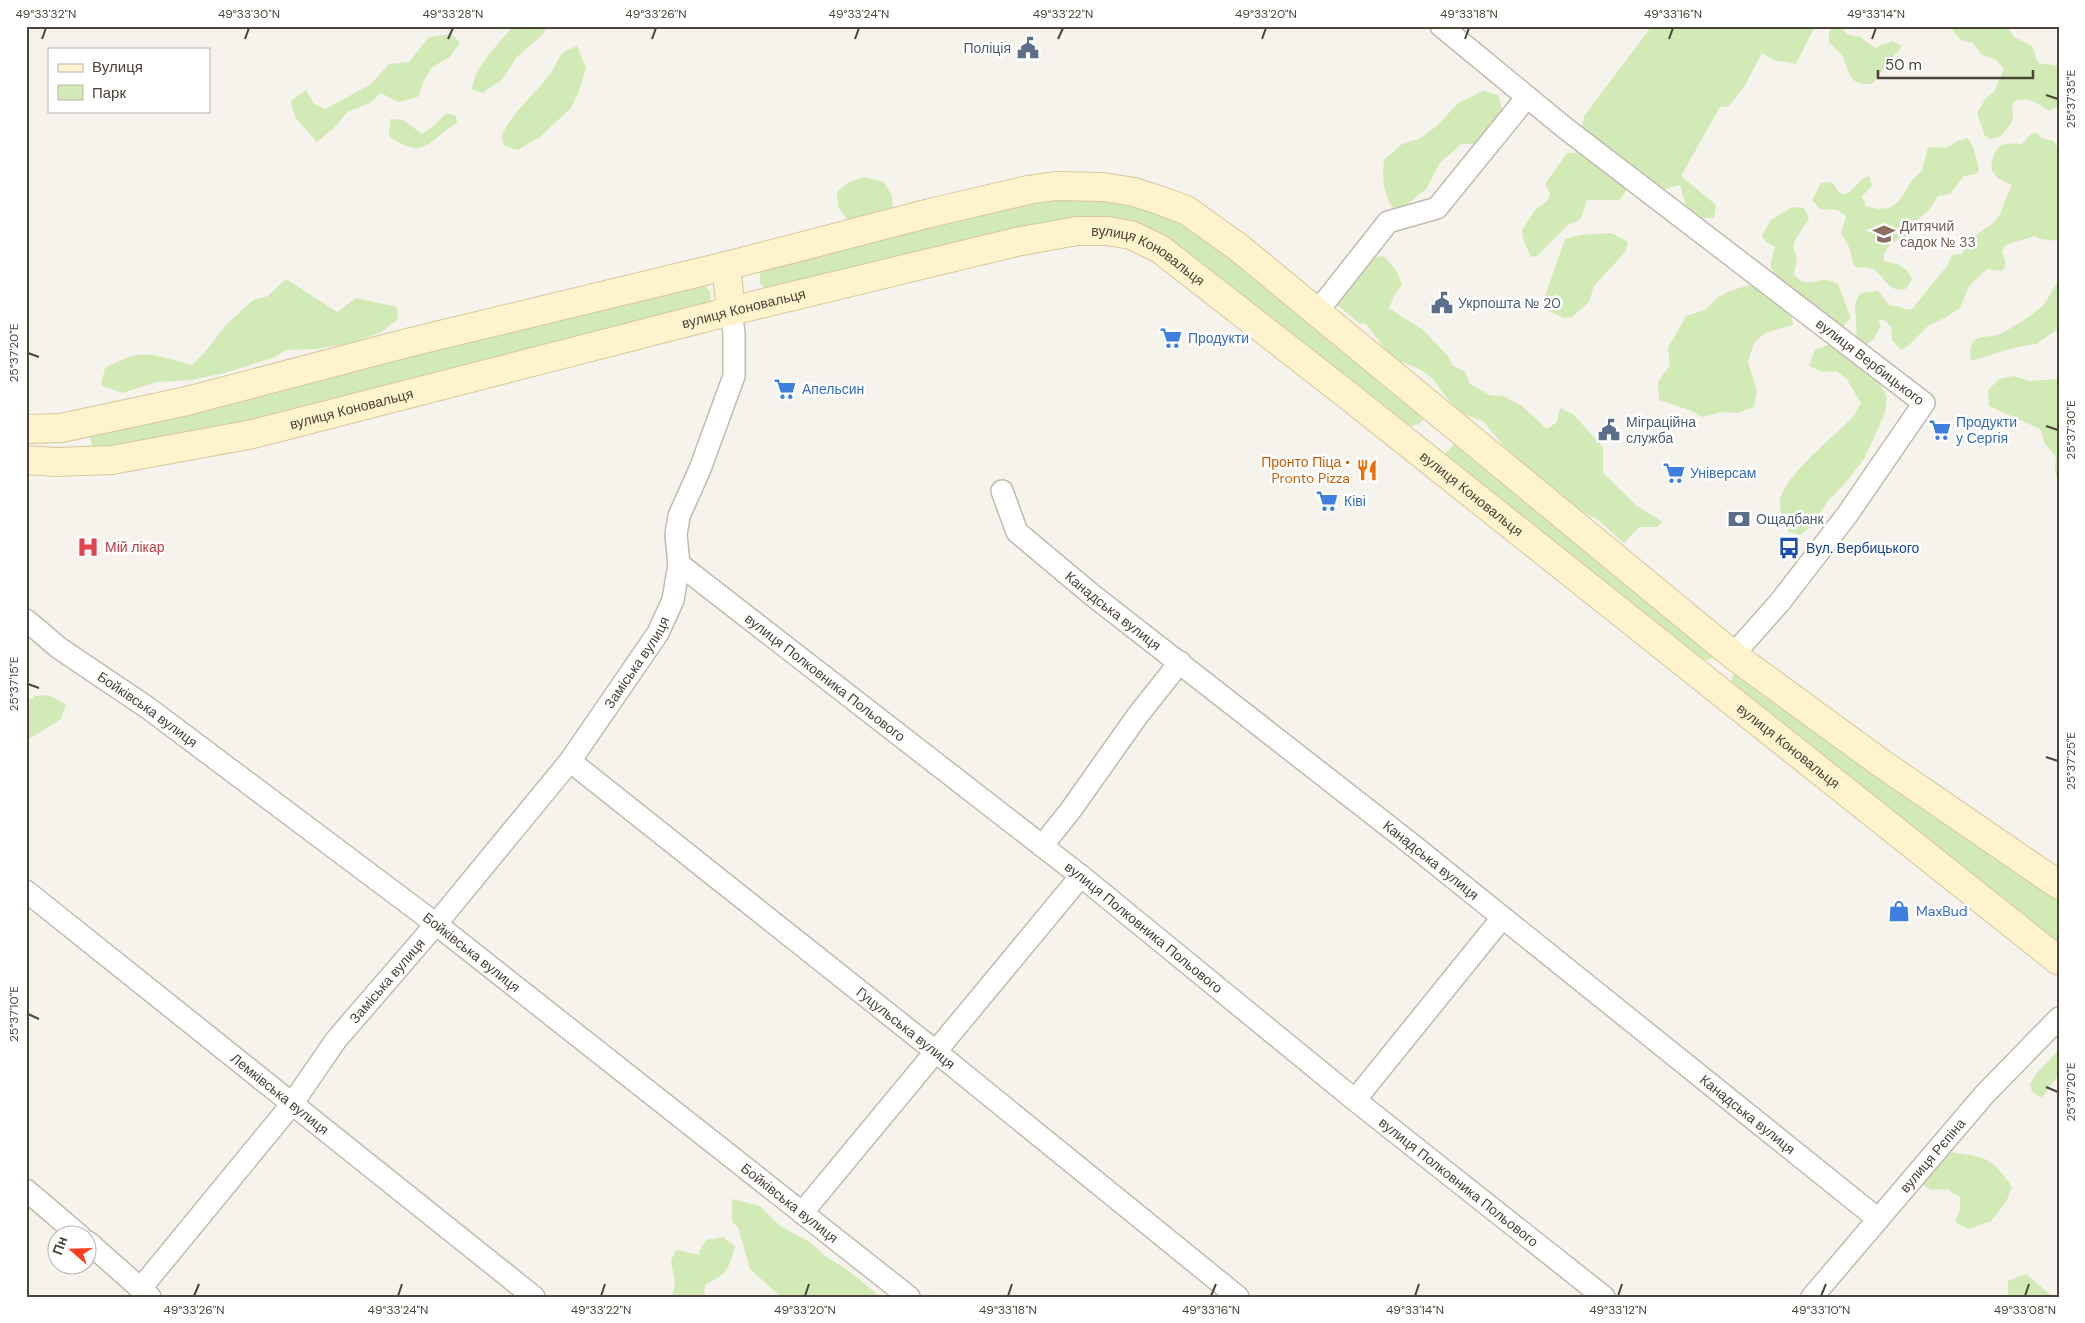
<svg xmlns="http://www.w3.org/2000/svg" width="2085" height="1323" viewBox="0 0 2085 1323" font-family="'DM Sans',sans-serif">
	<style>
		.green { fill: #d2eab5 }
		.lines { fill: none; stroke-linecap: round; stroke-linejoin: round }
		.minor-casing { stroke: #c2bbae; stroke-width: 24 }
		.secondary-casing { stroke: #d6c79b; stroke-width: 30 }
		.minor { stroke: #fff; stroke-width: 21 }
		.secondary { stroke: #fff3cd; stroke-width: 28 }
		.ticks { fill: none; stroke: #4b4439; stroke-width: 2 }
		.labels { text-anchor: middle; stroke-width: 5; stroke-linejoin: round; paint-order: stroke }
		.service-label { font-size: 14px; fill: #4e5e75; stroke: #fff; text-anchor: start }
		.education-label { font-size: 14px; fill: #785e54; stroke: #fff; text-anchor: start }
		.street-label { font-size: 14px; fill: #4b4439; stroke: #fff }
		.shop-label { font-size: 14px; fill: #366cbe; stroke: #fff; text-anchor: start }
		.food-label { font-size: 14px; fill: #c56008; stroke: #fff; text-anchor: end }
		.health-label { font-size: 14px; fill: #be3a42; stroke: #fff; text-anchor: start }
		.transit-label { font-size: 14px; fill: #164399; stroke: #fff; text-anchor: start }
		.neatline { fill: none; stroke: #4b4439; stroke-width: 2 }
		.ticks-label { font-size: 12px; text-anchor: middle; fill: #4b4439 }
	</style>
	<rect width="100%" height="100%" fill="#f6f3ec"/>
	<g class="green">
		<path d="M513 26H547L543 34 517 57 502 80 482 93 472 89C475 65 498 45 513 26Z"/>
		<path d="M1652 26H1815L1796 64 1773 60 1762 53 1744 87 1729 106 1720 107 1681 176 1716 205 1714 218H1703L1686 207 1680 185 1665 189 1644 183 1581 135 1584 116Z"/>
		<path d="M1833 26H1839L1848 35 1860 37 1875 48 1892 41 1902 46 1872 84C1848 85 1851 75 1843 57 1840 52 1834 47 1829 43V32Z"/>
		<path d="M1949 26H2007L2014 37 2032 46 2038 63 2059 66V106L2049 111C2038 102 2028 97 2014 101 2011 107 2013 109 2013 116 2013 124 2005 131 2000 137L1990 139 1985 136 1977 113 1986 98 1994 92 2004 69 1996 60 1981 54 1973 43 1961 40Z"/>
		<path d="M452 34 460 43 450 57 432 67 424 80 418 97 398 102 381 93 370 103 347 112 336 126 317 142 295 117 291 101 306 90 314 104 325 109 371 84 389 64 409 62 429 37Z"/>
		<path d="M577 46 586 68 579 91 571 108 541 136 518 150 505 146 501 138C510 113 538 92 553 70 556 65 558 57 563 53 566 50 573 48 577 46Z"/>
		<path d="M1483 91 1498 95 1503 113 1477 144H1461L1440 163 1426 189 1401 209 1392 207C1383 190 1382 179 1384 160L1402 144 1421 138 1438 125 1458 103Z"/>
		<path d="M446 113 456 116 457 123C428 140 424 162 389 136L390 119 403 120 422 134 435 125Z"/>
		<path d="M2037 133 2042 138 2054 141 2057 147 2059 241 2040 239 2035 236 2005 245 2002 252C2005 259 2008 265 2002 271L1987 269 1969 286 1960 308 1945 318 1929 325 1908 346 1901 350 1892 340 1891 327 1884 319 1878 321 1881 326 1873 340 1867 344H1861L1857 341 1855 305 1860 293 1878 291 1889 305 1901 307 1906 310 1912 309 1947 266 1952 255 1962 254 1973 237 1993 223 2001 214 2002 208 2012 185C2006 182 1999 180 1995 175 1987 166 1994 147 2005 144 2010 143 2016 144 2022 144L2031 134Z"/>
		<path d="M1968 138 1974 149 1979 170 1976 174 1964 176 1950 194 1938 196 1929 210 1917 220 1909 235 1890 244 1884 254V261C1900 265 1904 264 1912 279L1906 289C1887 293 1885 276 1873 269 1868 266 1860 269 1854 266L1849 247 1841 233 1846 216 1837 210 1820 209 1812 200 1821 183 1832 182 1839 192 1845 195C1855 190 1858 179 1869 176L1872 186 1861 197 1865 201V206L1878 209 1889 208 1899 201 1913 179 1922 171 1928 147 1946 148 1957 141Z"/>
		<path d="M1588 152 1627 189 1620 200H1587L1580 220 1568 225 1537 256 1531 257 1524 242 1522 230 1535 210 1547 201 1550 194 1545 184 1567 153Z"/>
		<path d="M864 177 884 182 892 196 893 211 868 217 847 219 838 207 837 192 849 182Z"/>
		<path d="M1089 194 1157 209 1205 233 1425 418 1419 424 1406 427 1143 228 1120 219H1108L773 288H765L760 283V272L765 264 1034 198Z"/>
		<path d="M1792 207 1804 208 1809 218 1794 242 1793 248 1797 258 1794 274C1804 288 1813 280 1826 280 1830 280 1835 283 1838 284L1851 318 1840 330C1823 316 1782 289 1772 270 1769 264 1773 254 1775 247L1765 241 1762 235 1771 220Z"/>
		<path d="M1611 233 1628 242 1626 251 1594 286 1589 302 1572 317 1564 318 1549 311 1545 296 1565 239 1580 235Z"/>
		<path d="M1384 256 1396 270 1402 284 1394 296 1389 308 1423 330 1447 355 1453 366 1465 371 1470 384 1490 395 1503 396 1522 406 1547 429 1557 422 1560 408 1573 414 1603 447V473L1637 506 1663 522 1656 527H1639L1624 543 1598 520 1578 509 1545 482 1523 469 1483 421 1461 413 1446 397 1433 379 1421 370 1391 357 1366 324 1359 323 1335 303 1370 258Z"/>
		<path d="M286 279 337 312 356 298 397 307 398 319 380 333 350 343 316 349 286 350 275 357 225 373 191 380 157 382 122 393 101 385 105 368C143 346 153 355 192 365L205 352 226 325 253 300 268 296Z"/>
		<path d="M2059 282V328L2036 344 2013 348 1971 361C1970 354 1969 348 1973 342 1980 334 1994 338 2002 333 2016 325 2033 316 2044 304 2050 297 2052 288 2059 282Z"/>
		<path d="M703 285 710 291 711 299 708 303 348 399 172 438 92 449 90 431Z"/>
		<path d="M1751 285 1766 290 1791 311 1793 325 1765 333 1754 343 1748 362 1757 391 1754 407 1738 413 1721 412 1702 417 1692 411 1659 400 1658 382 1670 365 1668 348 1686 316 1705 310 1718 297 1732 290Z"/>
		<path d="M1827 345 1841 347 1879 381 1887 397 1885 413 1864 459 1847 481 1827 502 1812 526 1800 535 1788 532C1785 523 1779 512 1780 502 1781 479 1834 436 1851 419 1855 415 1858 408 1861 403L1846 378 1836 371 1823 372 1809 366 1815 350Z"/>
		<path d="M2014 376 2029 381 2059 379V487L2055 471 2056 456 2045 444 2040 429 1989 406 1988 390 1999 379Z"/>
		<path d="M1465 443 1715 657 1707 660 1696 657 1442 457 1454 444Z"/>
		<path d="M1739 672 2059 896V956L1732 685V676Z"/>
		<path d="M48 695 66 704 61 719 26 741V702L35 696Z"/>
		<path d="M2059 1050V1074L2042 1098 2032 1092 2030 1084 2036 1074Z"/>
		<path d="M1950 1152C1986 1158 1990 1155 2012 1187L2006 1202 1991 1221 1968 1229 1955 1222 1960 1210V1197L1947 1189 1931 1190 1908 1175Z"/>
		<path d="M732 1199 760 1206 780 1226 810 1242 825 1256 846 1269 881 1297H781L750 1269 738 1227 732 1222Z"/>
		<path d="M723 1237 735 1246C729 1269 727 1274 705 1285L704 1297H672L675 1282 671 1261 676 1250 700 1255 699 1252 706 1240Z"/>
		<path d="M2026 1274 2053 1297H2008V1281Z"/>
	</g>
	<g class="lines">
		<g class="minor-casing">
			<g id="minor">
				<path id="s1" d="M1441 26 1565 128 1924 403 1847 515 1780 602 1733 655"/>
				<path d="M1317 312 1388 222 1437 208 1527 97"/>
				<path id="s2" d="M1002 491 1017 532 1091 594 1410 843 1878 1219"/>
				<path id="s3" d="M679 564 1081 876 1355 1100 1604 1297"/>
				<path id="s4" d="M26 620 59 648 148 708 436 924 909 1297"/>
				<path id="s5" d="M570 761 935 1051 1238 1297"/>
				<path d="M1042 846 1070 811 1138 715 1180 662"/>
				<path id="s6" d="M26 891 534 1297"/>
				<path d="M1355 1100 1502 918"/>
				<path d="M26 1190 80 1236"/>
				<path d="M802 1213 1081 876"/>
				<path d="M88 1242 150 1297"/>
				<path id="s7" d="M141 1288 292 1104 336 1040 436 924 570 761 658 633 673 600 679 564 676 535 679 516 700 469 734 376V333L731 311"/>
				<path id="s8" d="M1812 1297 1984 1095 2059 1018"/>
			</g>
		</g>
		<g class="secondary-casing">
			<g id="secondary">
				<path d="M726 266 731 311"/>
				<path d="M26 429 61 428 187 401 411 342 726 266 930 213 1028 190 1055 186 1103 187 1134 192 1159 200 1186 210 1238 247 1733 655 1881 763 2059 885"/>
				<path id="s9" d="M26 460 56 462 112 460 253 434 731 311 1016 242 1077 231H1107L1131 235 1160 249 1355 401 2059 961"/>
			</g>
		</g>
		<use href="#minor" class="minor"/>
		<use href="#secondary" class="secondary"/>
	</g>
	<path class="ticks" d="M42 39 46 28M245 39 249 28M448 39 453 28M652 39 656 28M855 39 859 28M1058 39 1063 28M1262 39 1266 28M1465 39 1469 28M1669 39 1673 28M1872 39 1876 28M2046 95 2058 99M28 353 39 357M2046 426 2058 430M28 684 39 688M2046 757 2058 761M28 1014 39 1019M2046 1087 2058 1092M194 1296 199 1284M398 1296 402 1284M601 1296 605 1284M805 1296 809 1284M1008 1296 1012 1284M1211 1296 1216 1284M1415 1296 1419 1284M1618 1296 1622 1284M1821 1296 1826 1284M2025 1296 2029 1284"/>
	<defs>
		<g id="civic-bare" transform="scale(1.725)"><path d="M-.6-6.5H3V-4.5H.6V-3L4-1V1h2V6H-6V1h2V-1L-.6-3ZM-1.2 2.5V6h2.4V2.5Z" fill="#5c6f8a" stroke="#fff" stroke-width="2.5" paint-order="stroke"/></g>
		<g id="school-bare" transform="scale(1.725)"><path d="M0-5L7-2L0 1L-7-2ZM-4 1L0 2.5L4 1V4Q0 6-4 4Z" fill="#8d6e63" stroke="#fff" stroke-width="2.5" paint-order="stroke"/></g>
		<g id="supermarket-bare" transform="scale(1.725)"><path d="M-6-5.5h2.5l.6 2H6L4.5 2H-2.5L-4.4-4H-6ZM-1.5 3.2a1.3 1.3 0 1 0 .1 0ZM3 3.2a1.3 1.3 0 1 0 .1 0Z" fill="#3f7fe0" stroke="#fff" stroke-width="2.5" paint-order="stroke"/></g>
		<g id="restaurant-bare" transform="scale(1.725)"><path d="M-5-6h1v4h1v-4h1v4h1v-4h1v5L-1.5 .5V6h-2V.5L-5-1ZM5-6V6H3V1.5H1.5Q1.5-4 5-6Z" fill="#e8710a" stroke="#fff" stroke-width="2.5" paint-order="stroke"/></g>
		<g id="bank-bare" transform="scale(1.725)"><path d="M-6-4H6V4H-6ZM0-2.3a2.3 2.3 0 1 0 0 4.6a2.3 2.3 0 1 0 0-4.6Z" fill="#5c6f8a" stroke="#fff" stroke-width="2.5" paint-order="stroke"/></g>
		<g id="hospital-bare" transform="scale(1.725)"><path d="M-5-5h3v3.5h4V-5h3V5h-3V1.5h-4V5h-3Z" fill="#e0444e" stroke="#fff" stroke-width="2.5" paint-order="stroke"/></g>
		<g id="bus-bare" transform="scale(1.725)"><path d="M-5-6H5V4H4V6H2V4H-2V6H-4V4H-5ZM-3.5-4V0h7V-4ZM-3.5 1.2v1.5H-2V1.2ZM2 1.2v1.5H3.5V1.2Z" fill="#1a4fb4" stroke="#fff" stroke-width="2.5" paint-order="stroke"/></g>
		<g id="shop-bare" transform="scale(1.725)"><path d="M-5-2.5h2.3a2.7 3.5 0 0 1 5.4 0H5L5.5 6h-11ZM-1.5-2.5h3a1.5 2.3 0 0 0-3 0Z" fill="#3f7fe0" stroke="#fff" stroke-width="2.5" paint-order="stroke"/></g>
	</defs>
	<g fill-rule="evenodd">
		<use href="#civic-bare" x="1028" y="48"/>
		<use href="#school-bare" x="1884" y="234"/>
		<use href="#civic-bare" x="1442" y="303"/>
		<use href="#supermarket-bare" x="1171" y="338"/>
		<use href="#supermarket-bare" x="785" y="389"/>
		<use href="#civic-bare" x="1609" y="430"/>
		<use href="#supermarket-bare" x="1940" y="430"/>
		<use href="#restaurant-bare" x="1367" y="470"/>
		<use href="#supermarket-bare" x="1674" y="473"/>
		<use href="#supermarket-bare" x="1327" y="501"/>
		<use href="#bank-bare" x="1739" y="519"/>
		<use href="#hospital-bare" x="88" y="547"/>
		<use href="#bus-bare" x="1789" y="548"/>
		<use href="#shop-bare" x="1899" y="911"/>
	</g>
	<g class="labels">
		<g class="service-label">
			<text x="1011" y="53" text-anchor="end">Поліція</text>
			<text x="1458" y="308">Укрпошта № 20</text>
			<text x="1626" y="427">Міграційна<tspan x="1626" dy="16">служба</tspan></text>
			<text x="1756" y="524">Ощадбанк</text>
		</g>
		<g class="education-label">
			<text x="1900" y="231">Дитячий<tspan x="1900" dy="16">садок № 33</tspan></text>
		</g>
		<g class="street-label">
			<text dy="5" stroke="none"><textPath href="#s9" startOffset="1156">вулиця Коновальця</textPath></text>
			<text dy="5" stroke="none"><textPath href="#s9" startOffset="736">вулиця Коновальця</textPath></text>
			<text dy="5" stroke="none"><textPath href="#s1" startOffset="545">вулиця Вербицького</textPath></text>
			<text dy="5" stroke="none"><textPath href="#s9" startOffset="331">вулиця Коновальця</textPath></text>
			<text dy="5" stroke="none"><textPath href="#s9" startOffset="1561">вулиця Коновальця</textPath></text>
			<text dy="5" stroke="none"><textPath href="#s2" startOffset="168">Канадська вулиця</textPath></text>
			<text dy="5" stroke="none"><textPath href="#s7" startOffset="799">Заміська вулиця</textPath></text>
			<text dy="5" stroke="none"><textPath href="#s3" startOffset="185">вулиця Полковника Польового</textPath></text>
			<text dy="5" stroke="none"><textPath href="#s4" startOffset="151">Бойківська вулиця</textPath></text>
			<text dy="5" stroke="none"><textPath href="#s9" startOffset="1966">вулиця Коновальця</textPath></text>
			<text dy="5" stroke="none"><textPath href="#s2" startOffset="572">Канадська вулиця</textPath></text>
			<text dy="5" stroke="none"><textPath href="#s3" startOffset="590">вулиця Полковника Польового</textPath></text>
			<text dy="5" stroke="none"><textPath href="#s4" startOffset="556">Бойківська вулиця</textPath></text>
			<text dy="5" stroke="none"><textPath href="#s7" startOffset="394">Заміська вулиця</textPath></text>
			<text dy="5" stroke="none"><textPath href="#s5" startOffset="429">Гуцульська вулиця</textPath></text>
			<text dy="5" stroke="none"><textPath href="#s6" startOffset="325">Лемківська вулиця</textPath></text>
			<text dy="5" stroke="none"><textPath href="#s2" startOffset="978">Канадська вулиця</textPath></text>
			<text dy="5" stroke="none"><textPath href="#s8" startOffset="186">вулиця Рєпіна</textPath></text>
			<text dy="5" stroke="none"><textPath href="#s3" startOffset="995">вулиця Полковника Польового</textPath></text>
			<text dy="5" stroke="none"><textPath href="#s4" startOffset="961">Бойківська вулиця</textPath></text>
		</g>
		<g class="shop-label">
			<text x="1188" y="343">Продукти</text>
			<text x="802" y="394">Апельсин</text>
			<text x="1956" y="427">Продукти<tspan x="1956" dy="16">у Сергія</tspan></text>
			<text x="1690" y="478">Універсам</text>
			<text x="1344" y="506">Ківі</text>
			<text x="1916" y="916">MaxBud</text>
		</g>
		<g class="food-label">
			<text x="1350" y="467">Пронто Піца •<tspan x="1350" dy="16">Pronto Pizza</tspan></text>
		</g>
		<g class="health-label">
			<text x="105" y="552">Мій лікар</text>
		</g>
		<g class="transit-label">
			<text x="1806" y="553">Вул. Вербицького</text>
		</g>
	</g>
	<rect width="2085" height="1323" fill="none" stroke="#ffffff" stroke-width="55"/>
	<rect x="48" y="48" width="162" height="65" fill="#ffffff" stroke="#b7b4b0"/>
	<rect x="58" y="64" width="25" height="8" fill="#fff3cd" stroke="#b7b4b0"/>
	<text x="92" y="72" font-size="15" fill="#4b4439">Вулиця</text>
	<rect x="58" y="85" width="25" height="15" fill="#d2eab5" stroke="#b7b4b0"/>
	<text x="92" y="98" font-size="15" fill="#4b4439">Парк</text>
	<g transform="translate(72 1250) rotate(290)"><circle r="24" fill="#ffffff" stroke="#b7b4b0"/>
	<path d="M0-4L9 19L0 12L-9 19Z" fill="#fc3f1d"/>
	<text y="-8" font-size="14" font-weight="bold" text-anchor="middle" fill="#4b4439">Пн</text>
	</g>
	<path d="M1878 70v8h155v-8" fill="none" stroke="#4b4439" stroke-width="2.5"/>
	<text x="1885" y="70" font-size="15" fill="#4b4439" stroke="#ffffff" stroke-width="4" paint-order="stroke">50 m</text>
	<rect x="28" y="28" width="2030" height="1268" class="neatline"/>
	<g class="ticks-label">
		<text x="46" y="18">49°33'32"N</text>
		<text x="249" y="18">49°33'30"N</text>
		<text x="453" y="18">49°33'28"N</text>
		<text x="656" y="18">49°33'26"N</text>
		<text x="859" y="18">49°33'24"N</text>
		<text x="1063" y="18">49°33'22"N</text>
		<text x="1266" y="18">49°33'20"N</text>
		<text x="1469" y="18">49°33'18"N</text>
		<text x="1673" y="18">49°33'16"N</text>
		<text x="1876" y="18">49°33'14"N</text>
		<text transform="translate(2071 99) rotate(-90)" y="4">25°37'35"E</text>
		<text transform="translate(14 353) rotate(-90)" y="4">25°37'20"E</text>
		<text transform="translate(2071 430) rotate(-90)" y="4">25°37'30"E</text>
		<text transform="translate(14 684) rotate(-90)" y="4">25°37'15"E</text>
		<text transform="translate(2071 761) rotate(-90)" y="4">25°37'25"E</text>
		<text transform="translate(14 1014) rotate(-90)" y="4">25°37'10"E</text>
		<text transform="translate(2071 1092) rotate(-90)" y="4">25°37'20"E</text>
		<text x="194" y="1314">49°33'26"N</text>
		<text x="398" y="1314">49°33'24"N</text>
		<text x="601" y="1314">49°33'22"N</text>
		<text x="805" y="1314">49°33'20"N</text>
		<text x="1008" y="1314">49°33'18"N</text>
		<text x="1211" y="1314">49°33'16"N</text>
		<text x="1415" y="1314">49°33'14"N</text>
		<text x="1618" y="1314">49°33'12"N</text>
		<text x="1821" y="1314">49°33'10"N</text>
		<text x="2025" y="1314">49°33'08"N</text>
	</g>
</svg>
